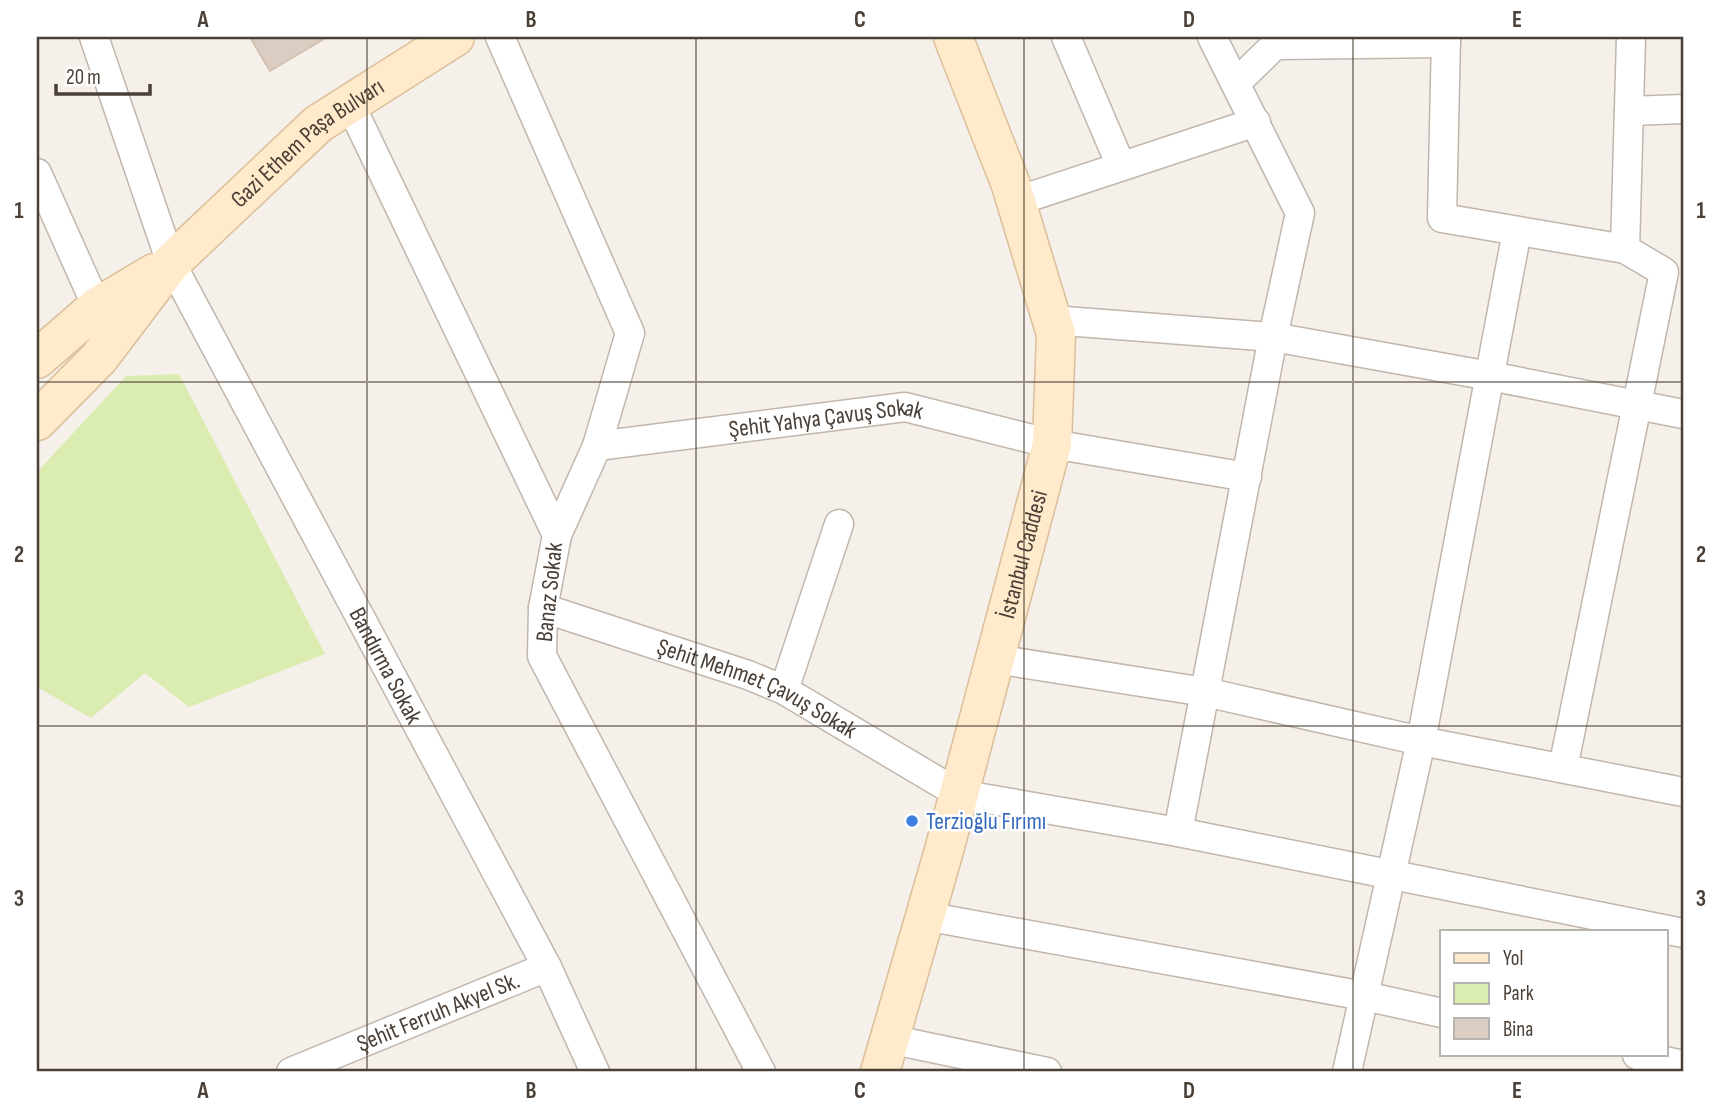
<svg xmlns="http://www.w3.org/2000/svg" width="1720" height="1109" viewBox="0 0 1720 1109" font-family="'Sofia Sans Condensed',sans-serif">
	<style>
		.green { fill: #dbecb1 }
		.building { fill: #dbcdc2; stroke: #d4c0b1; stroke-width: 2 }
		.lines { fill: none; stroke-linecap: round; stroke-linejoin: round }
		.minor-casing { stroke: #c2b6ac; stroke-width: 31 }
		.secondary-casing { stroke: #dbbf9a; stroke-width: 41 }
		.minor { stroke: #fff; stroke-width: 28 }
		.secondary { stroke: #ffeacb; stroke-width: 38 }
		.grid { fill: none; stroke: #4b4037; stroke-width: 2; stroke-opacity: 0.55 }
		.shop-dot { fill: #3f7fe0; stroke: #fff; stroke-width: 2.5 }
		.labels { text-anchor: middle; stroke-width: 5; stroke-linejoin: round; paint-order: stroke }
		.street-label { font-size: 24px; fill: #4b4037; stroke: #fff }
		.shop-label { font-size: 24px; fill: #366cbe; stroke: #fff; text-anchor: start }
		.neatline { fill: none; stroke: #4b4037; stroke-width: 2.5 }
		.grid-label { font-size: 23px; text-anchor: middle; font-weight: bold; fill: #4b4037 }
	</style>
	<rect width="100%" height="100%" fill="#f6f0ea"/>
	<path class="green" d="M179 374 325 654 189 707 145 673 91 718 37 687V472L126 376Z"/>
	<path class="building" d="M250 37H327L270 71Z"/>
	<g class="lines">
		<g class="minor-casing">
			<g id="minor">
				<path id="s1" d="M94 37 171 263 547 967 595 1072"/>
				<path d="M500 37 630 333 597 446 557 535"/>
				<path d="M1066 37 1121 166"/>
				<path d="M1446 37 1442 218 1625 249"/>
				<path d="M1275 45 1446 43"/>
				<path d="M1236 83 1275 45V37"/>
				<path d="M350 104 557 535 543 608 542 656 761 1072"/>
				<path d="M1629 111 1683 109"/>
				<path d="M37 173 97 307"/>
				<path d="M1017 201 1256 122"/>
				<path d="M1052 320 1273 337 1490 376 1683 414"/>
				<path id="s2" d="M597 446 905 407 1052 444 1247 477"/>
				<path id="s3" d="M543 608 748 675 784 690 959 794 1178 832 1683 933"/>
				<path d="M995 659 1205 692 1421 741 1683 792"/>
				<path d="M784 690 839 524"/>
				<path d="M1563 768 1664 272 1625 249 1631 37"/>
				<path d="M1178 832 1273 337 1300 213 1212 37"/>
				<path d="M925 916 1364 996 1442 1013"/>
				<path d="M889 1039 1047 1072"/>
				<path d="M1637 1055 1683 1065"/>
				<path id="s4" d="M291 1072 547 967"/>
				<path d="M1347 1072 1421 741 1517 231"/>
			</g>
		</g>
		<g class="secondary-casing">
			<g id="secondary">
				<path d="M37 359 97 307 154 273"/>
				<path id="s5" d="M37 421 99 358 171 263 318 124 455 37"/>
				<path id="s6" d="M880 1072 943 854 1052 444 1056 334 1011 185 953 37"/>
			</g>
		</g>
		<use href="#minor" class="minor"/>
		<use href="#secondary" class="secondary"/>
	</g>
	<path class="grid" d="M367 37V1072M696 37V1072M1024 37V1072M1353 37V1072M37 382H1683M37 726H1683"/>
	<circle class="shop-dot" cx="912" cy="821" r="7"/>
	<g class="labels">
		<g class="street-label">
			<text dy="8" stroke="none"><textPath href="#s5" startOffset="390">Gazi Ethem Paşa Bulvarı</textPath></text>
			<text dy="8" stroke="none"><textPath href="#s2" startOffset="231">Şehit Yahya Çavuş Sokak</textPath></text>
			<text dy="8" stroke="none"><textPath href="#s6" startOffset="537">İstanbul Caddesi</textPath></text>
			<text transform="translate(549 592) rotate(-84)" y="8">Banaz Sokak</text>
			<text dy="8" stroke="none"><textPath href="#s1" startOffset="695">Bandırma Sokak</textPath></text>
			<text dy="8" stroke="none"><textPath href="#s3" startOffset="229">Şehit Mehmet Çavuş Sokak</textPath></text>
			<text dy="8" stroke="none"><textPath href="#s4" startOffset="159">Şehit Ferruh Akyel Sk.</textPath></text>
		</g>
		<g class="shop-label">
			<text x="926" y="829">Terzioğlu Fırımı</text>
		</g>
	</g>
	<rect width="1720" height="1109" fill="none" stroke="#ffffff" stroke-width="77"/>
	<rect x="1440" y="930" width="228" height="126" fill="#ffffff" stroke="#b7b3af" stroke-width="2"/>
	<rect x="1454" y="953" width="35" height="10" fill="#ffeacb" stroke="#b7b3af" stroke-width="2"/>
	<text x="1503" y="965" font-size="21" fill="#4b4037">Yol</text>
	<rect x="1454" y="983" width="35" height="21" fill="#dbecb1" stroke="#b7b3af" stroke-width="2"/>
	<text x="1503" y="1000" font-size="21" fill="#4b4037">Park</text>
	<rect x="1454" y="1018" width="35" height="21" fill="#dbcdc2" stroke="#b7b3af" stroke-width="2"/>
	<text x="1503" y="1036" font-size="21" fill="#4b4037">Bina</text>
	<path d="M56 84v10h94v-10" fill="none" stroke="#4b4037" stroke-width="3.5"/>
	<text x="66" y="84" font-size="21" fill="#4b4037" stroke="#ffffff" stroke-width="5" paint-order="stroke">20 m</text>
	<rect x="38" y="38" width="1644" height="1032" class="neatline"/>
	<g class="grid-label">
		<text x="203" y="27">A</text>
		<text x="531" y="27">B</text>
		<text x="860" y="27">C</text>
		<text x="1189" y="27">D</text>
		<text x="1517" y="27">E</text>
		<text x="19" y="218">1</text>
		<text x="1701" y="218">1</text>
		<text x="19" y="562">2</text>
		<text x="1701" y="562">2</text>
		<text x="19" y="906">3</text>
		<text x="1701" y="906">3</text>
		<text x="203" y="1098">A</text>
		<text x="531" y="1098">B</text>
		<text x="860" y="1098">C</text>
		<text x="1189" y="1098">D</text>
		<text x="1517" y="1098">E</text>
	</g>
</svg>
